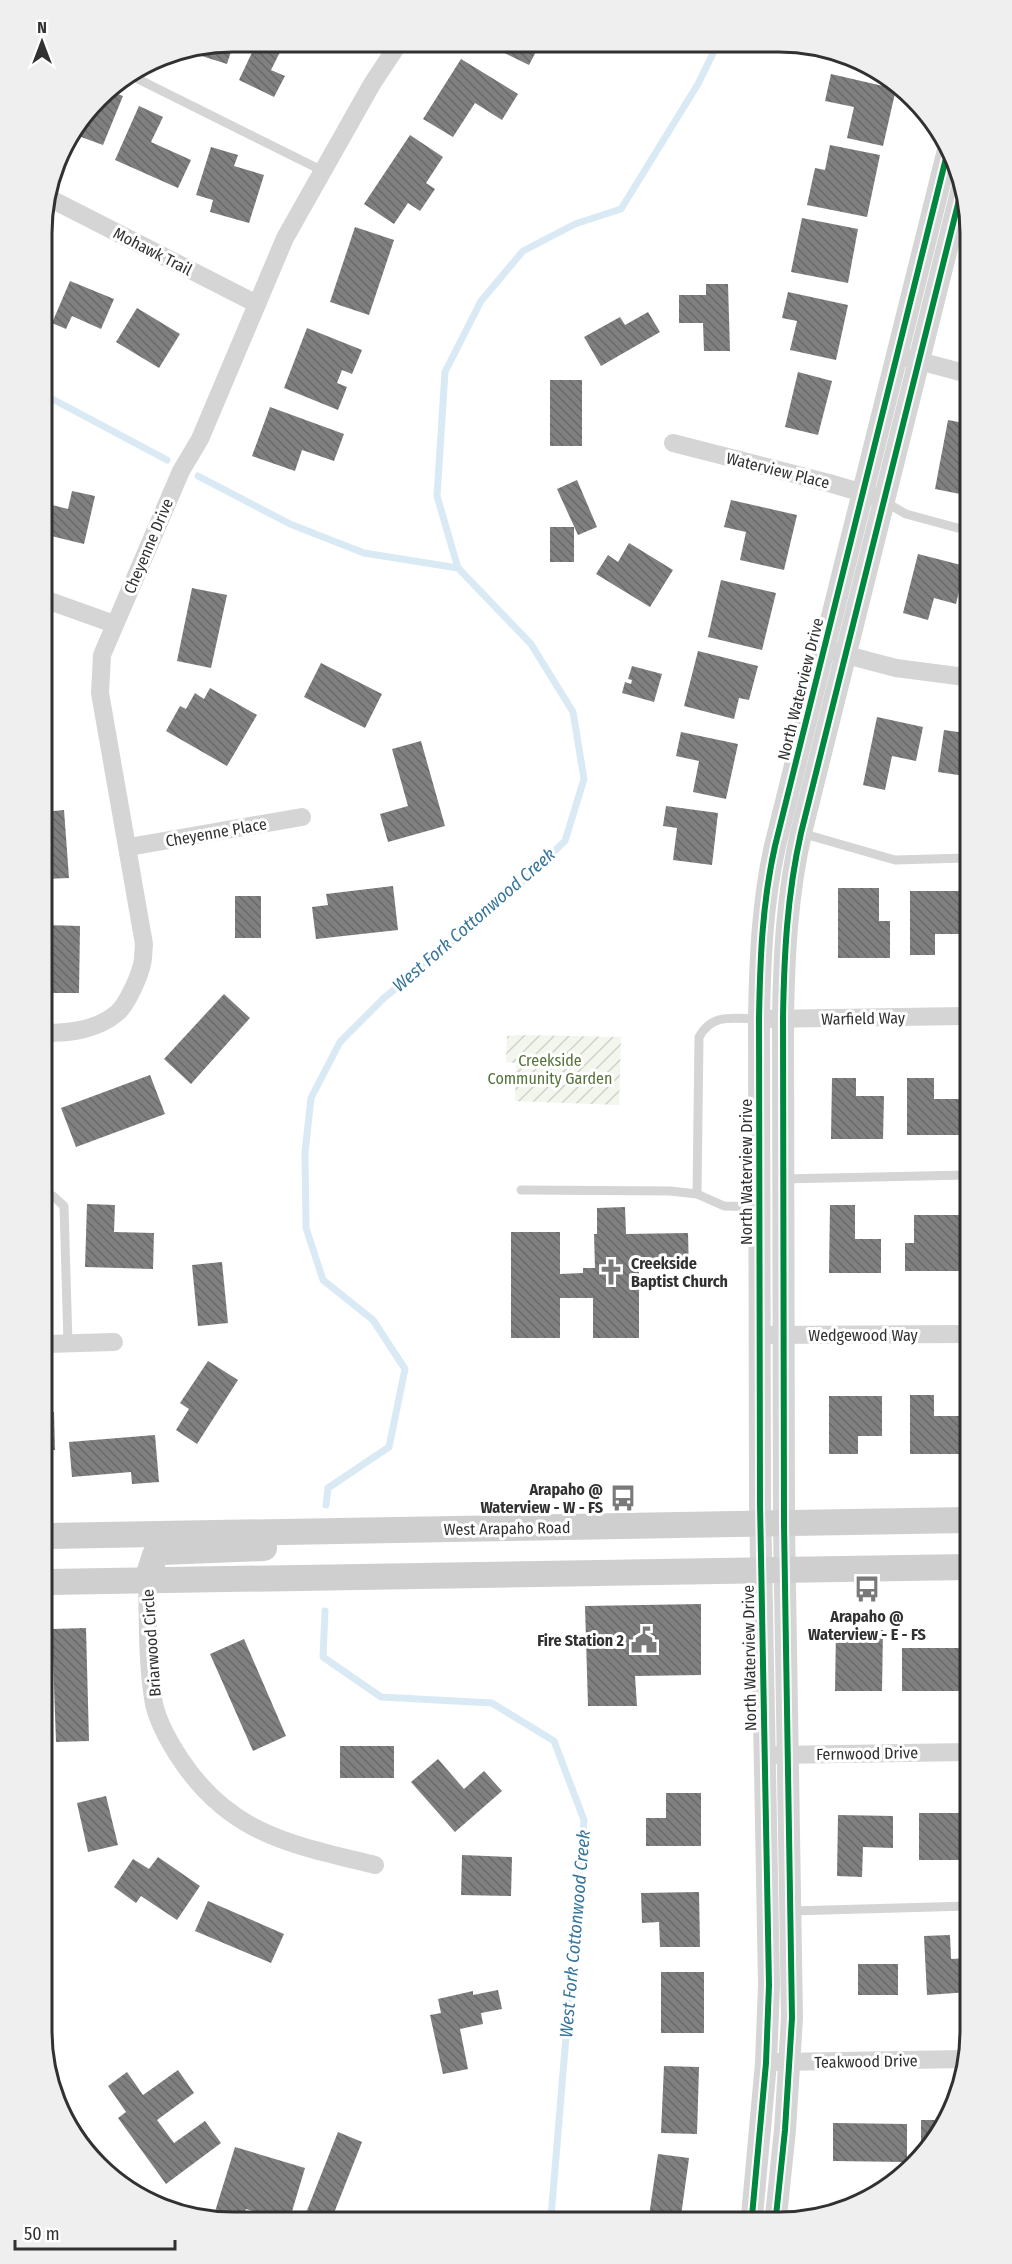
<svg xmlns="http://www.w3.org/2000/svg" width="1012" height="2264" viewBox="0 0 1012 2264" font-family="'Fira Sans Condensed',sans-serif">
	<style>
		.garden { fill: url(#garden-furrows) }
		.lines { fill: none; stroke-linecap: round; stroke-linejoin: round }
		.stream { stroke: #daeaf4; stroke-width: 7 }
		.building { fill: url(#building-back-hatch) }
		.service { stroke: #d5d5d5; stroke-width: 9 }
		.minor { stroke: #d5d5d5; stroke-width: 18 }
		.tertiary { stroke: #d5d5d5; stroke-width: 22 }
		.secondary { stroke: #cfcfcf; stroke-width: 26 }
		.cycleway-casing { stroke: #fff; stroke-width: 10 }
		.cycleway { stroke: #00873e; stroke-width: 6 }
		.labels { text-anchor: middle; stroke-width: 6; stroke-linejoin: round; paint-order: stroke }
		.street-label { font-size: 16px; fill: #313131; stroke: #fff }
		.park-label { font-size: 16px; fill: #55723a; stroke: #fff }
		.poi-label { font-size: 16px; font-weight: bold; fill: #313131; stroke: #fff; text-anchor: end }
		.water-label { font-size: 18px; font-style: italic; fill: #37759c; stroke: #fff }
		.rim { fill: none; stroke: #313131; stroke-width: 3 }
	</style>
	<defs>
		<pattern id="garden-furrows" width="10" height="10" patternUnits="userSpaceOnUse" patternTransform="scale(1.5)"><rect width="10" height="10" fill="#f2f6ed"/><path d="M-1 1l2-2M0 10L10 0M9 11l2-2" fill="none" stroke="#d0d3cc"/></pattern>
		<pattern id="building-back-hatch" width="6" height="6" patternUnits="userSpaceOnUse" patternTransform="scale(1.5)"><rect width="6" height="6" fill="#808080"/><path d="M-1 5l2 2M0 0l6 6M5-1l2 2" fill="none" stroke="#696969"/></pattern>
	</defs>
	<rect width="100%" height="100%" fill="#fff"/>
	<path class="garden" d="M517 1035 621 1037 619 1105 515 1101 516 1063 506 1062 507 1036Z"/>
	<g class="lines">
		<g class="stream">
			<path d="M43 394 167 460"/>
			<path d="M198 476 290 524 364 553 458 568"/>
			<path d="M326 1505 328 1488 389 1447 405 1369 373 1320 323 1280 306 1228 305 1153 311 1098 340 1042 384 998 511 893 565 841 584 779 573 712 531 644 458 568 437 496 445 372 481 301 523 251 575 224 621 209 698 84 717 45"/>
			<path d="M325 1611 323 1657 381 1697 492 1703 554 1741 584 1820 551 2217"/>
		</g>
	</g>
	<g class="building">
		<path d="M234 42 227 64 186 51Z"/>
		<path d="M257 42 284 44 271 70 285 76 274 97 239 80Z"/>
		<path d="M486 44H540L529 65Z"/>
		<path d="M461 59 518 94 502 120 475 103 453 137 423 119Z"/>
		<path d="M831 74 896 89 883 146 847 138 854 107 825 101Z"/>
		<path d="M107 90 123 96 103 145 73 134Z"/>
		<path d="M139 106 163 117 151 142 191 160 178 188 115 160Z"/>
		<path d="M410 135 443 157 426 183 435 189 420 211 408 203 394 224 364 204Z"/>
		<path d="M830 145 880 155 867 217 807 205 815 168 825 170Z"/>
		<path d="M211 147 238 155 234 166 264 175 249 223 210 212 213 200 196 195Z"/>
		<path d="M802 218 858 229 848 283 791 272Z"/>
		<path d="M355 227 394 240 369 315 330 302Z"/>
		<path d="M70 281 114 299 101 329 72 316 66 329 52 323Z"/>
		<path d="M706 284H728L730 351H704L703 323H679V295H706Z"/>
		<path d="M788 292 848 305 836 360 790 350 797 321 782 318Z"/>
		<path d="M137 308 180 334 159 368 116 342Z"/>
		<path d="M648 312 660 332 601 366 584 337 620 317 625 325Z"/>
		<path d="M307 328 362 350 352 374 342 370 337 383 347 387 338 410 284 388Z"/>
		<path d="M798 372 832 381 818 435 785 427Z"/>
		<rect x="550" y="380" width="32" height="66"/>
		<path d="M270 407 344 434 334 461 302 450 295 471 252 456Z"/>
		<path d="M948 420 964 423V473L960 494 935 489Z"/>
		<path d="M577 480 597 527 578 535 557 489Z"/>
		<path d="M72 491 95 496 84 544 43 534V522L48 504 68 509Z"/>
		<path d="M731 500 797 515 784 570 740 560 746 532 724 527Z"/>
		<rect x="550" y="527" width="24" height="35"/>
		<path d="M629 543 673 570 650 607 596 574 608 555 618 562Z"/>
		<path d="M918 554 965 566 956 604 934 598 928 620 903 613Z"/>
		<path d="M721 580 776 593 762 650 708 637Z"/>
		<path d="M192 588 227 595 211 668 177 661Z"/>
		<path d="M698 651 758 666 749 700 739 698 734 719 684 706Z"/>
		<path d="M321 663 382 694 365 728 304 697Z"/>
		<path d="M632 666 662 674 654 702 622 693 625 682 631 684 632 680 628 679Z"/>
		<path d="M210 688 257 715 227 766 166 731 180 706 186 709 195 693 204 699Z"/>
		<path d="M877 717 923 727 916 761 892 756 885 790 863 785Z"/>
		<path d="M944 730 965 733V776L938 772Z"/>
		<path d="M681 732 738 744 726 799 693 792 699 761 676 756Z"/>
		<path d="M421 741 445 826 388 842 380 814 408 806 392 749Z"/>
		<path d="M666 806 718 813 712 865 673 860 677 828 663 826Z"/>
		<path d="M64 810 69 878 45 879 44 812Z"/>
		<path d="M393 886 398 930 316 939 312 907 328 905 326 894Z"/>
		<path d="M838 888H879V921H890V958H838Z"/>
		<path d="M910 891H964V934H935V955H910Z"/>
		<rect x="235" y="896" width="26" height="42"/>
		<path d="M45 925 80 926 79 993H45Z"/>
		<path d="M224 994 250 1018 191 1084 164 1059Z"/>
		<path d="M150 1075 165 1114 76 1147 61 1108Z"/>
		<path d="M832 1078H856V1096H884L883 1139H831Z"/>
		<path d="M907 1078H934V1099H959V1135H907Z"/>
		<path d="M87 1204 115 1205 114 1232 154 1233 153 1269 85 1267Z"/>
		<path d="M830 1205H855V1239H881V1273H829Z"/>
		<path d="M625 1207 626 1234 688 1233 689 1271H639V1338H593V1298H560V1338H511V1232H560V1274L583 1273V1268H595L594 1234H597V1208Z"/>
		<path d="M914 1215H959V1271H905V1243H914Z"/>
		<path d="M222 1262 228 1323 198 1326 192 1265Z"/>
		<path d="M208 1361 238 1380 197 1444 176 1430 189 1409 180 1403Z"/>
		<path d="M910 1395H934V1416H960V1454H910Z"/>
		<path d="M829 1396H882V1436H858V1454H829Z"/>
		<path d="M46 1412H54L55 1450H47Z"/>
		<path d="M155 1435 159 1482 132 1484 131 1472 72 1477 69 1442Z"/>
		<path d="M701 1604V1675L635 1676 637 1706H588L585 1606Z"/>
		<path d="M86 1628 89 1741 56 1742 52 1629Z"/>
		<path d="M836 1630H883L882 1691H835Z"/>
		<path d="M244 1639 286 1736 253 1751 210 1654Z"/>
		<rect x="902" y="1648" width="59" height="43"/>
		<rect x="340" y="1746" width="54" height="32"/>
		<path d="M438 1759 464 1789 484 1771 502 1791 455 1832 411 1782Z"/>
		<path d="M666 1793H701V1846H646V1818H666Z"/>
		<path d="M106 1796 118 1845 88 1852 77 1803Z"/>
		<rect x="919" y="1813" width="49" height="47"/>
		<path d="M838 1815 893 1816V1848L863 1847 862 1877 837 1876Z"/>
		<path d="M462 1855 512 1857 511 1896 461 1895Z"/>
		<path d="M158 1857 200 1886 177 1920 141 1896 136 1903 114 1887 133 1859 149 1869Z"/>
		<path d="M699 1892 700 1947H660L659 1922 642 1923 641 1893Z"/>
		<path d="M208 1901 284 1934 271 1963 195 1931Z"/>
		<path d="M950 1935 951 1959 969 1958V1992L927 1995 924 1936Z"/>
		<rect x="858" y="1964" width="40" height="31"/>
		<rect x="661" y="1972" width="43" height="61"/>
		<path d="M498 1990 502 2009 481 2013 483 2024 460 2029 468 2069 443 2074 430 2015 441 2013 438 1999 473 1991V1995Z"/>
		<path d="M664 2066 699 2067 697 2134 661 2133Z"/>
		<path d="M178 2070 194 2093 157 2120 174 2143 205 2121 221 2143 166 2184 118 2118 126 2112 108 2086 127 2072 143 2095Z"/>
		<path d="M921 2120H946L930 2147 921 2156Z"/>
		<path d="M833 2123 907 2124V2162L833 2161Z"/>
		<path d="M338 2132 362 2142 332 2218H304Z"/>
		<path d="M235 2147 305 2168 290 2218H276L246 2209 243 2218H213Z"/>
		<path d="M658 2154 689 2158 681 2216H649Z"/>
	</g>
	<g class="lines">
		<g class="service">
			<path d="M130 75 323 171"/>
			<path d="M885 502 906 514 965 530"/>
			<path d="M801 833 895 860 966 858"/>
			<path d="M783 1179 967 1175"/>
			<path d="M521 1190 670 1191 697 1194 699 1037C713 1012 734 1019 759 1019"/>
			<path d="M697 1194 724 1206 758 1207"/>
			<path d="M46 1196H53L64 1206 68 1344"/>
			<path d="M791 1911 969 1906"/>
		</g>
		<g class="minor">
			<path d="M49 198 257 304"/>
			<path d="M908 358 964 373"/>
			<path d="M673 443 829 483 873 496"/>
			<path d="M44 599 114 624"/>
			<path d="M835 652 896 668 965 677"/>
			<path d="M129 847 302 817"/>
			<path d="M759 1019 966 1016"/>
			<path d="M45 1033C70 1033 97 1030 117 1013 126 1006 138 979 141 968 144 960 143 952 144 944L100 693 102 655 181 471 200 439 285 238 372 84 399 43"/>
			<path d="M760 1335 967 1334"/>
			<path d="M46 1344 114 1342"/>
			<path d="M147 1580C148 1619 147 1660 153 1698 156 1720 169 1742 181 1760 231 1835 293 1845 375 1865"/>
			<path d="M775 1755 969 1752"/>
			<path d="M776 2062 966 2059"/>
		</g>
		<g class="tertiary">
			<path d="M752 2216 766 2063 769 1985 760 1503 759 1019C760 961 762 904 775 846L948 150"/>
			<path d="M776 2216 785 2130 792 2018 784 1524 783 1019C784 956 787 895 801 833L963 184"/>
		</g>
		<g class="secondary">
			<path d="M47 1536 968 1520"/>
			<path d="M147 1580 155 1555 162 1552 264 1548"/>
			<path d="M47 1582 968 1567"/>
		</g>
		<g class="cycleway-casing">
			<g id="cycleway">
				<path d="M752 2216 766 2063 769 1985 760 1503 759 1019C760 961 762 904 775 846L948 150"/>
				<path d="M776 2216 785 2130 792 2018 784 1524 783 1019C784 956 787 895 801 833L963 184"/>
			</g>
		</g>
		<use href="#cycleway" class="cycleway"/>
	</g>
	<defs>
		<g id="church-bare" transform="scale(2.07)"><path d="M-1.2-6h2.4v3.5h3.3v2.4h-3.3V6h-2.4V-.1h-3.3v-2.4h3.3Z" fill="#797979" stroke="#fff" stroke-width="2.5" paint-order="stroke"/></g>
		<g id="bus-bare" transform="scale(2.07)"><path d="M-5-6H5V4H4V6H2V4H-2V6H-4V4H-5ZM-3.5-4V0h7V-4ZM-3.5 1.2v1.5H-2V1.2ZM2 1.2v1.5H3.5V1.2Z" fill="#797979" stroke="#fff" stroke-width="2.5" paint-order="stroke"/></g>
		<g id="civic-bare" transform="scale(2.07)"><path d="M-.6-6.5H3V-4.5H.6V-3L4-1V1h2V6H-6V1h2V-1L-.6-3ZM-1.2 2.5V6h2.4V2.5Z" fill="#797979" stroke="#fff" stroke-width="2.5" paint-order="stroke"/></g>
	</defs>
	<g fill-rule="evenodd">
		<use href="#church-bare" x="611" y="1272"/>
		<use href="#bus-bare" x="623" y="1498"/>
		<use href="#bus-bare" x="867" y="1589"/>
		<use href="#civic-bare" x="644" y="1640"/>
	</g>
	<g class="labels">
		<g class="street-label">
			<text transform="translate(153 251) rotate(27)" y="6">Mohawk Trail</text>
			<text transform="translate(778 470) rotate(14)" y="6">Waterview Place</text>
			<text transform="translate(148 546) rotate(-67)" y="6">Cheyenne Drive</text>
			<text transform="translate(800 689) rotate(-76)" y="6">North Waterview Drive</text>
			<text transform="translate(216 832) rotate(-10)" y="6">Cheyenne Place</text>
			<text transform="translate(863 1018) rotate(-1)" y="6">Warfield Way</text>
			<text transform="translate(746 1172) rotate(-90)" y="6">North Waterview Drive</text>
			<text x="863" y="1341">Wedgewood Way</text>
			<text transform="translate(507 1528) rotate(-1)" y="6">West Arapaho Road</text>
			<text transform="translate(151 1643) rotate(-94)" y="6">Briarwood Circle</text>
			<text transform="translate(749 1658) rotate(-91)" y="6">North Waterview Drive</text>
			<text transform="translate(867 1753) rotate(-1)" y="6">Fernwood Drive</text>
			<text transform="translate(866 2061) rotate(-1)" y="6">Teakwood Drive</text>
		</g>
		<g class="park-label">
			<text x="550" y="1066">Creekside<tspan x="550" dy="18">Community Garden</tspan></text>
		</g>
		<g class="poi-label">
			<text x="631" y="1269" text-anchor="start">Creekside<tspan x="631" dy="18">Baptist Church</tspan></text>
			<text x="603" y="1495">Arapaho @<tspan x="603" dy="18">Waterview - W - FS</tspan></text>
			<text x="867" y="1622" text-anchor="middle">Arapaho @<tspan x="867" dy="18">Waterview - E - FS</tspan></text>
			<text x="624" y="1646">Fire Station 2</text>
		</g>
		<g class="water-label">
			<text transform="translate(474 920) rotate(-41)" y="6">West Fork Cottonwood Creek</text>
			<text transform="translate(575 1934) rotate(-85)" y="6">West Fork Cottonwood Creek</text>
		</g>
	</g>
	<path d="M0 0H1012V2264H0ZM233 52H779A181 181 0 0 1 960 233V2031A181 181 0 0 1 779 2212H233A181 181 0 0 1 52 2031V233A181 181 0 0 1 233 52Z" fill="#efefef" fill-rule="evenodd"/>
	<path class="rim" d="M233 52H779A181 181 0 0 1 960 233V2031A181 181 0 0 1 779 2212H233A181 181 0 0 1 52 2031V233A181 181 0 0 1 233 52Z"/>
	<g transform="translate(42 42)" stroke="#ffffff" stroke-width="4.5" paint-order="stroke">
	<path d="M0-4.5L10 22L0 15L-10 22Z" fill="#313131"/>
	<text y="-9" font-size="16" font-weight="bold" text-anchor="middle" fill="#313131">N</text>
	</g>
	<path d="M15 2240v9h160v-9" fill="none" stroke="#313131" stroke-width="3"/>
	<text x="24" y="2240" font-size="18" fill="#313131" stroke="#ffffff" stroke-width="4.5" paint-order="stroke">50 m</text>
</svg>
